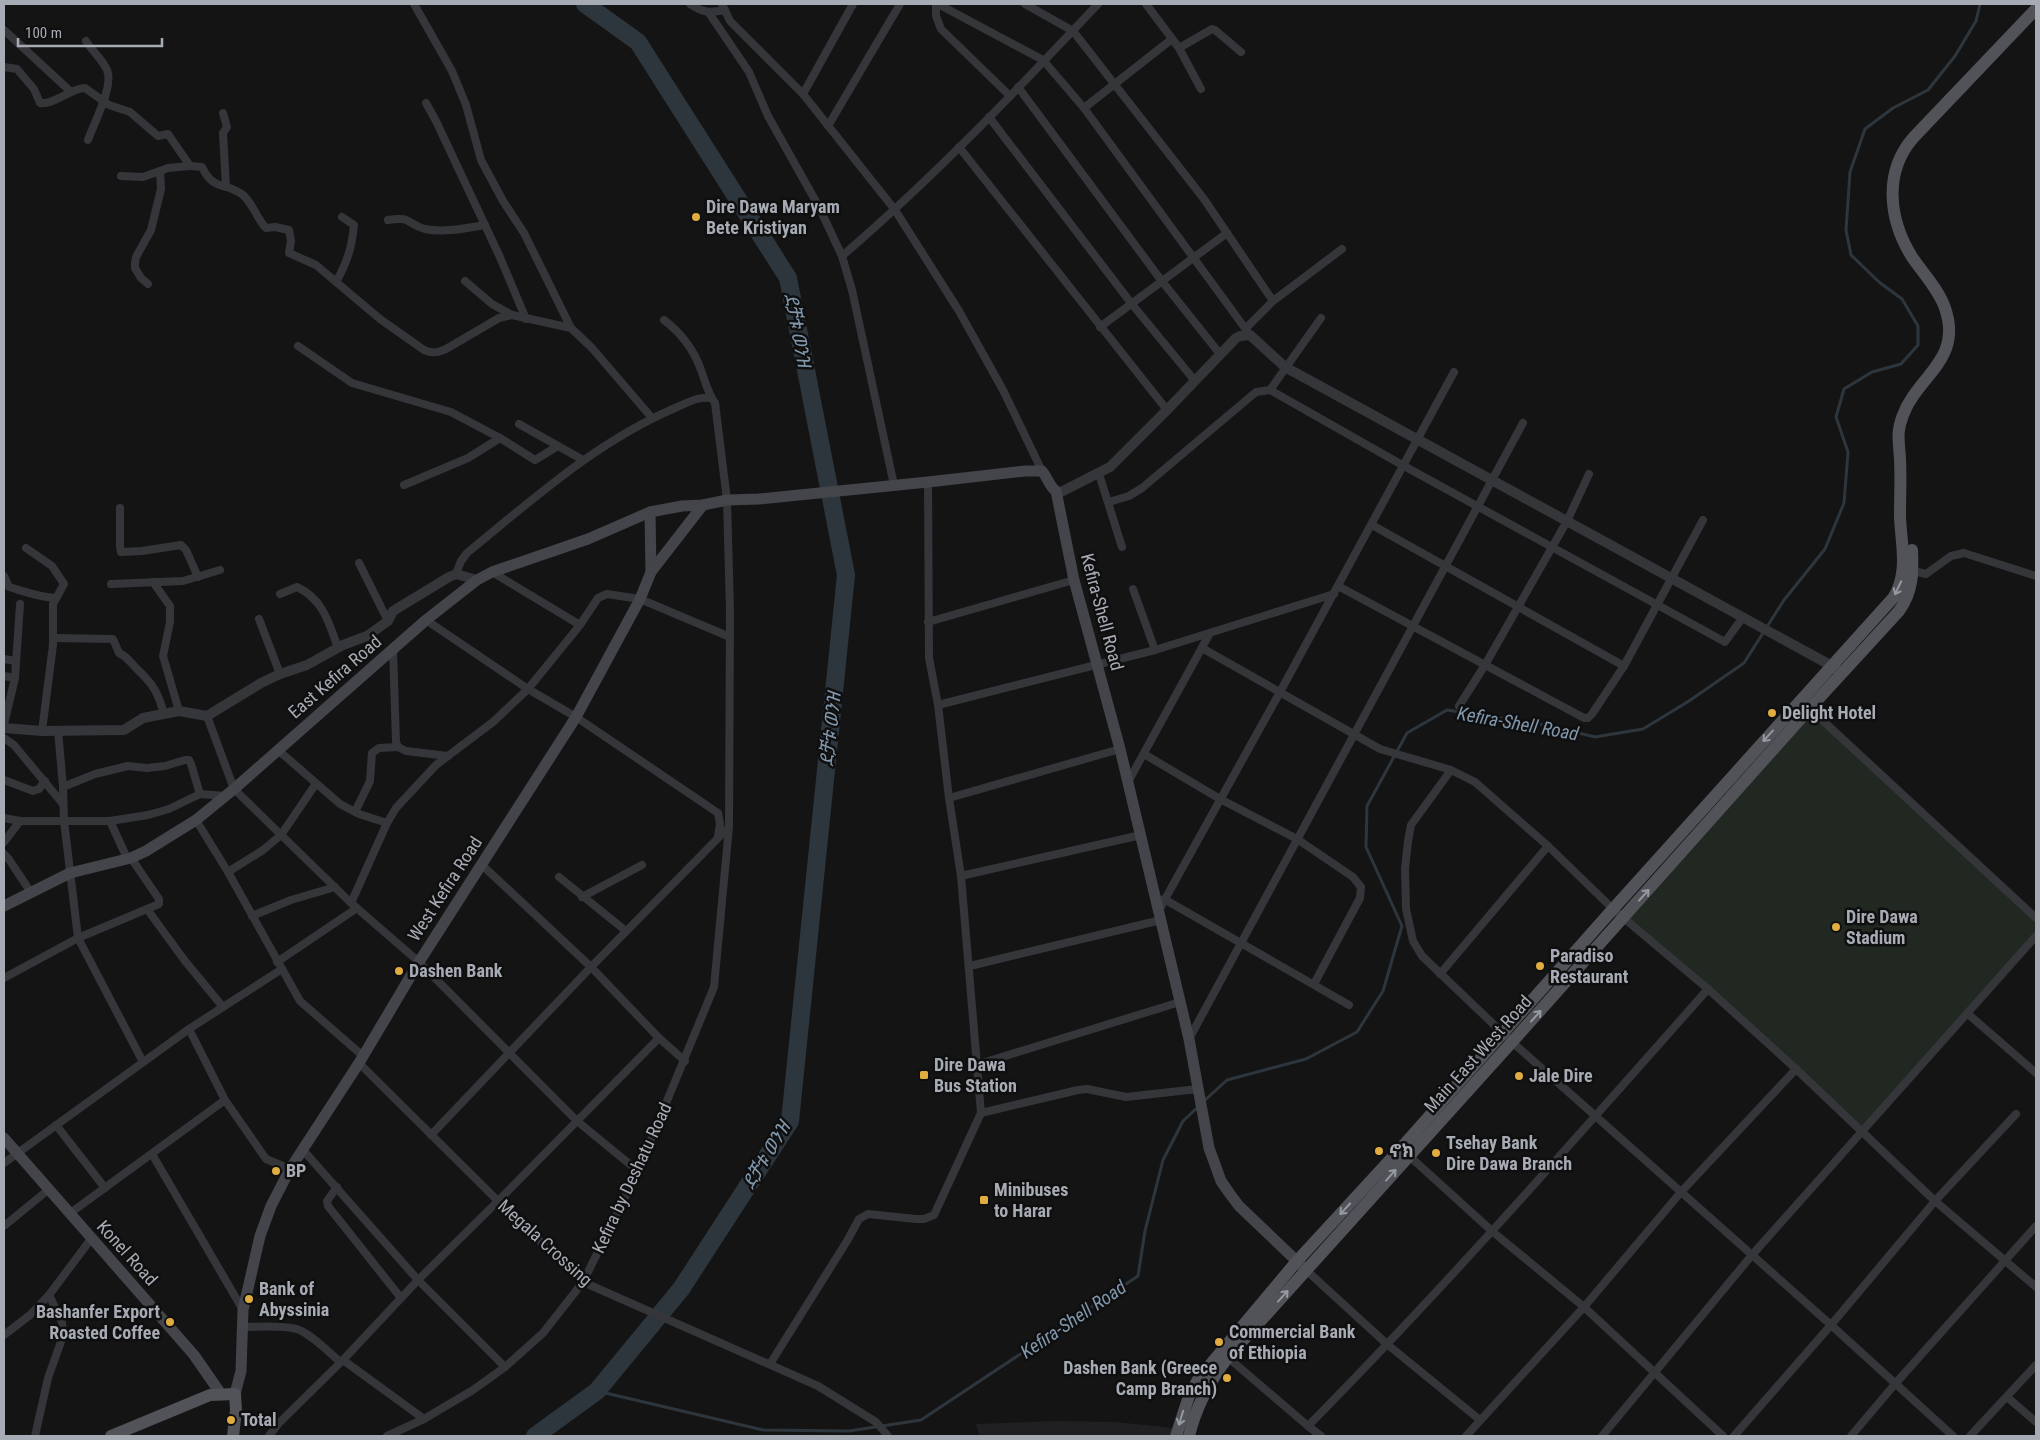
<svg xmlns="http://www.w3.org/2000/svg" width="2040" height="1440" viewBox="0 0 2040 1440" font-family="'Roboto Condensed','Noto Sans Ethiopic',sans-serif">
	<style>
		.built { fill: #202022 }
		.green { fill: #202821 }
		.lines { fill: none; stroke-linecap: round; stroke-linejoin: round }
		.stream { stroke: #2e363d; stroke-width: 3 }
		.river { stroke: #2e363d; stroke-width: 18 }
		.minor { stroke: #35363a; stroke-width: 8 }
		.tertiary { stroke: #35363a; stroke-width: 10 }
		.secondary { stroke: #43454a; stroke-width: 11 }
		.primary { stroke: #515358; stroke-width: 12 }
		.oneway { stroke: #9699a2 }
		.poi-dot { fill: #e1ac40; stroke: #0f0f10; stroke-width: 2 }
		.labels { text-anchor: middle; stroke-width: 5; stroke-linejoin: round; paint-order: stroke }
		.poi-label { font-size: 18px; font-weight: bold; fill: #a7abb4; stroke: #0f0f10; text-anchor: start }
		.street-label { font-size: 18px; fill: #a7abb4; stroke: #0f0f10 }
		.water-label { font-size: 19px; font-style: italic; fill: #8097ac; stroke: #0f0f10 }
	</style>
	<rect width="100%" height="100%" fill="#141415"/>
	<path class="built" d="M1058 1421 1115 1422 1173 1428 1171 1436H980L976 1424Z"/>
	<path class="green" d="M1810 708 2036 918V936L1863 1133 1624 918Z"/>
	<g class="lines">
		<g class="stream">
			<path d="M1204 1101 1227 1080 1306 1059 1357 1032 1383 991 1402 926 1366 847 1367 806 1407 733 1447 710 1546 725 1595 737 1643 729 1689 701 1744 663 1784 600 1825 549 1844 503 1848 452 1836 417 1844 389 1872 372 1901 364 1918 345V326L1902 299 1879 282 1851 255 1846 230 1850 172 1865 129 1893 108 1928 90 1955 56 1976 21 1980 4"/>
			<path d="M597 1391 763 1430 849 1431 921 1420 1138 1276 1145 1231 1163 1160 1183 1121 1198 1107"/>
		</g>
		<path class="river" d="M535 1436 597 1391 681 1289 790 1121 846 575 788 278 638 42 585 4"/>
		<g class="minor">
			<path d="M414 4 452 71 466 105 481 160 503 201 524 233 571 328"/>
			<path d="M690 4C703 13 710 13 725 10"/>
			<path d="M722 4 730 21 803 94 895 210 959 311 1003 390 1042 471"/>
			<path d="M936 4V16L941 29 1010 96"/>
			<path d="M938 4 1043 60 1084 108 1250 335"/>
			<path d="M1025 4 1073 31 1204 199 1273 301"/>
			<path d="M1146 4 1179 48 1201 89"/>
			<path d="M709 13 749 72 768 116 819 207 842 256 852 290 894 485"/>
			<path d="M4 30 70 91"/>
			<path d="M86 41C92 51 102 59 107 70 114 86 94 123 88 140"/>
			<path d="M1179 48 1212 29 1215 30 1241 52"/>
			<path d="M4 67 17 69 34 89 40 103C54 105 69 89 85 88L109 105 130 112 158 136 168 134 190 166 202 167C214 192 224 181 243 195 252 202 257 219 266 228L275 227 289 230 291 241 289 253 316 265 380 319 424 350C433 354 438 352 446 349L499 318 512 315"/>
			<path d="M1018 87 1161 280 1220 354"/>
			<path d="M803 94 853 4"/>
			<path d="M426 103 436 121 499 255 526 319"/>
			<path d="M1084 108 1172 39"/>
			<path d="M223 113 227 127 223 133 226 187"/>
			<path d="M989 117 1131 303 1195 381"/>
			<path d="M828 126 900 4"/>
			<path d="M959 147 1167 410"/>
			<path d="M121 176 143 177 168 168 190 166"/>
			<path d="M388 220C413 216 406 224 425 229 444 233 466 228 485 225"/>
			<path d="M842 256C933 178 1016 91 1098 4"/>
			<path d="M465 281 492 304 512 315 571 328 592 348 652 418"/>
			<path d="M336 282C347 263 352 247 354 225L342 217"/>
			<path d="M148 284 141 278 135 268V263L136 257 151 230 161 189 160 171"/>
			<path d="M1100 327 1227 233"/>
			<path d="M1246 328 1273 301 1342 249"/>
			<path d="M298 346 352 383 451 412 500 438 535 460 558 446"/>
			<path d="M1270 390 1321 318"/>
			<path d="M519 424 583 460"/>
			<path d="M1099 474 1122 547"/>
			<path d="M404 485 468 458 500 438"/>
			<path d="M1109 502 1129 496 1142 488 1256 392 1270 390 1404 466 1725 642 1743 617"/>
			<path d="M120 508V547L121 552 142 551 181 545 186 550 198 577"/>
			<path d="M1372 525 1624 666"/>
			<path d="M26 548 52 566 64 584 53 604V645L42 731"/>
			<path d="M359 563 388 621"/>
			<path d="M1909 570 1926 574 1951 556 1964 553 2036 576"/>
			<path d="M492 572 580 625"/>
			<path d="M456 574 461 561 467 553C533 499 596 442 675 408 687 403 698 396 711 398"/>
			<path d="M4 576 9 587C26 592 38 597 56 598"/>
			<path d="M153 582 170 606V622L163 656 179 711"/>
			<path d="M111 584 183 581 220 570"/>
			<path d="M1338 586 1584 718H1588L1592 714 1624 666 1703 520"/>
			<path d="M1133 589 1155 650"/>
			<path d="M280 594 297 587C323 599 329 623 338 648"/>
			<path d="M259 619 280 674"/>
			<path d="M426 620 528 689 576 717 718 813 720 824 718 836"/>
			<path d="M928 622 1074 580"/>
			<path d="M53 638 113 639 119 653C128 657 129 661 136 668 153 684 158 692 164 714"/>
			<path d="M393 648 396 742 398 747 406 751 448 756"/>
			<path d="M1202 648 1380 749 1451 770 1475 782 1548 846 1613 909 1708 989 1796 1069 1935 1201 2036 1287"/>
			<path d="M4 659 16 661"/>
			<path d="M4 676 15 678"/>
			<path d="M938 705 1155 650 1334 594"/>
			<path d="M1459 706 1485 665 1567 521 1589 474"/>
			<path d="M1807 706 2036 918"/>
			<path d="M207 716 234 789 351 903 419 962 577 1121 638 1171"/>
			<path d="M4 724 15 678 20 604"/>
			<path d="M58 730 63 787 64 821 78 938 143 1062"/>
			<path d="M4 738 14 745 63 804"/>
			<path d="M278 750 340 804 359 814 387 823"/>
			<path d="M1144 754 1220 799 1297 839 1353 877 1361 887 1360 898 1314 984"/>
			<path d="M1451 770 1411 825 1408 841 1405 868 1406 909 1413 941 1422 956 1512 1042 1831 1325 1935 1201 2016 1114"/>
			<path d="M4 780 33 791 39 789 45 781"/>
			<path d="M1128 782 1210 633"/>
			<path d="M63 787 95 774 128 766 147 768 165 766 185 760H189L191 764 200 794"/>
			<path d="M949 798 1120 749"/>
			<path d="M355 812 370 781 372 753 379 748 398 747"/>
			<path d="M4 818 20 821H110L148 815 169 809 200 794 226 796"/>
			<path d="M196 820 228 872 300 1001 363 1056"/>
			<path d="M110 821 127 858"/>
			<path d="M4 842 20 821"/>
			<path d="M4 854 8 858 30 891"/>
			<path d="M482 865 591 967 659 1038 685 1061"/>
			<path d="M228 872 263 850 281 835 315 785"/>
			<path d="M961 876 1141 835"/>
			<path d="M559 877 626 931"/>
			<path d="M582 897 642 865"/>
			<path d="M1164 899 1349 1005"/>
			<path d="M351 903 387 823 396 808 436 765 493 722 528 689 580 625 598 598 607 594 640 599 730 637"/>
			<path d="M147 909 185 961 223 1007"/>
			<path d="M1159 910 1280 692 1454 372"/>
			<path d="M252 916 291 900 335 887"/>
			<path d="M277 962 357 908"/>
			<path d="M970 966 1161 920"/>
			<path d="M1440 974 1548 846"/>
			<path d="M4 978 78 938 159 904V899L131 858"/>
			<path d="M1968 1014 2036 1073"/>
			<path d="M189 1029 225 1100 266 1159 290 1169"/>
			<path d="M1189 1039 1523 423"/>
			<path d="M359 1063 498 1201 583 1282 818 1386 876 1422 888 1436"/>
			<path d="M976 1065 1180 1002"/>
			<path d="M981 1113 1078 1090 1087 1089 1126 1097 1198 1089"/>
			<path d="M56 1125 105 1188"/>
			<path d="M431 1135 591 967 729 827"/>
			<path d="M303 1150 418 1280 505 1367"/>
			<path d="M152 1154 243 1310"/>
			<path d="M1407 1154 1493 1232 1584 1307 1723 1436"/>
			<path d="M4 1163 189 1029 282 969"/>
			<path d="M337 1187 327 1201 328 1206 401 1298"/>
			<path d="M69 1214 225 1100"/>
			<path d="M4 1226 48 1190"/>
			<path d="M1306 1270 1388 1345 1480 1420"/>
			<path d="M242 1327C259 1327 280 1325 297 1329 311 1334 329 1352 340 1362"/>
			<path d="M4 1335 30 1315 49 1295 91 1239"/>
			<path d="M1225 1355 1308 1426C1447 1285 1577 1137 1708 989"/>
			<path d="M343 1360 424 1419"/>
			<path d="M770 1364 847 1241 859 1219 868 1214 916 1219H924L934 1215 981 1113 961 876 949 798 938 705 929 658 928 482"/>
			<path d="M2007 1397 2036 1422"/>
			<path d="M1308 1426 1321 1436"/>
			<path d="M35 1436 48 1378 63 1336 62 1322 49 1295"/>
			<path d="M269 1436 278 1424 343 1360 418 1280 498 1201 659 1038"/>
			<path d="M387 1436 424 1419 473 1390 505 1367 543 1333 583 1282 638 1171 714 987 729 827 730 611 727 500 715 403C708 394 705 381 701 370 694 350 681 333 664 320"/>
			<path d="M1466 1436 1584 1307 1681 1192 1796 1069"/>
			<path d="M1602 1436 1752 1255 2036 936"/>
			<path d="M1734 1436 1831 1325 1953 1436"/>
			<path d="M1851 1436 1895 1384 2036 1226"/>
			<path d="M1970 1436 2036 1365"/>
		</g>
		<g class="tertiary">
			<path d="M1056 491 1061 492 1110 467 1167 410 1236 338 1240 336 1250 335 1285 367 1832 666 1837 670"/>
			<path d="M4 728 42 731 124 730 143 718 179 711 207 716 261 683 280 674 307 665 343 645 367 636 388 621 393 611 449 577 456 574 477 580"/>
		</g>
		<g class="secondary">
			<path d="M650 512 651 572"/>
			<path d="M4 906 70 873 131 858 146 851 196 820 234 789 426 620 477 580 492 572 588 539 650 512 682 506 703 505 727 500 759 499 928 482 1025 471H1042C1048 478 1049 486 1056 491L1074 580 1120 749 1189 1039 1209 1148 1221 1181 1230 1194 1239 1206 1303 1267"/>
			<path d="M4 1138 194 1355 221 1394"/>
			<path d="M235 1394 241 1371 243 1310 260 1236 271 1206 290 1169 359 1063 419 962 576 717 640 599 651 572 703 505"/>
		</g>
		<g class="primary">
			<path d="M111 1436 210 1395 235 1394 236 1410 233 1436"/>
			<path d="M1176 1436 1189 1396 1199 1378 1297 1261 1401 1148 1613 909 1894 597C1909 570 1901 545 1900 516 1900 497 1901 478 1900 459 1899 441 1896 433 1903 415 1918 375 1963 360 1945 308 1939 290 1923 273 1912 257 1889 220 1883 173 1913 138L2036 9"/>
			<path d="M1189 1436C1196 1406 1209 1382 1228 1357L1512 1042 1810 708 1899 611C1913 592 1913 572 1912 550"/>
		</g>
	</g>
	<defs><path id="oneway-shaft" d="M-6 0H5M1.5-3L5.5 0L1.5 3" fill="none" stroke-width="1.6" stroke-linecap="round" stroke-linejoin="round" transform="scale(1.25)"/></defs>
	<g class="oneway">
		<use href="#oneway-shaft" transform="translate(1898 588) rotate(115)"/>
		<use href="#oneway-shaft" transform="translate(1768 736) rotate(132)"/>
		<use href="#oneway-shaft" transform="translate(1644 895) rotate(-48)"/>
		<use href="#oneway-shaft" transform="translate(1536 1016) rotate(-48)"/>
		<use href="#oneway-shaft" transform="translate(1391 1175) rotate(-48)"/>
		<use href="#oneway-shaft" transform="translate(1345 1209) rotate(133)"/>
		<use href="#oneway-shaft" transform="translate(1283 1296) rotate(-48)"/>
		<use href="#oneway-shaft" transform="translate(1181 1418) rotate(107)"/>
	</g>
	<g class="poi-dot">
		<circle cx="696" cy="217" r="5"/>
		<circle cx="1772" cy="713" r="5"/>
		<circle cx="1836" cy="927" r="5"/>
		<circle cx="1540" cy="966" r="5"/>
		<circle cx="399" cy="971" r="5"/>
		<rect x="919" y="1070" width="10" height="10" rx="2.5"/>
		<circle cx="1519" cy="1076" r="5"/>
		<circle cx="1379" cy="1151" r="5"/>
		<circle cx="1436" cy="1153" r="5"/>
		<circle cx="276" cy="1171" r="5"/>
		<rect x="979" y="1195" width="10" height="10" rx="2.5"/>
		<circle cx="249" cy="1299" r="5"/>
		<circle cx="170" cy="1322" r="5"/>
		<circle cx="1219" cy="1342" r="5"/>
		<circle cx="1227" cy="1378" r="5"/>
		<circle cx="231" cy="1420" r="5"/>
	</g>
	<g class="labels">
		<g class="poi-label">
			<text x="706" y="213">Dire Dawa Maryam<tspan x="706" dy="21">Bete Kristiyan</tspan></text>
			<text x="1782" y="719">Delight Hotel</text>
			<text x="1846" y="923">Dire Dawa<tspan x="1846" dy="21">Stadium</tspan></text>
			<text x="1550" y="962">Paradiso<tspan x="1550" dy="21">Restaurant</tspan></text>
			<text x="409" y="977">Dashen Bank</text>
			<text x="934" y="1071">Dire Dawa<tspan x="934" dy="21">Bus Station</tspan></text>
			<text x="1529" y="1082">Jale Dire</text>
			<text x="1446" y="1149">Tsehay Bank<tspan x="1446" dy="21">Dire Dawa Branch</tspan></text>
			<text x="1389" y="1157">ኖክ</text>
			<text x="286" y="1177">BP</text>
			<text x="994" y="1196">Minibuses<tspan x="994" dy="21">to Harar</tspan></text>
			<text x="259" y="1295">Bank of<tspan x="259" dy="21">Abyssinia</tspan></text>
			<text x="160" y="1318" text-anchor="end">Bashanfer Export<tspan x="160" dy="21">Roasted Coffee</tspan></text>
			<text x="1229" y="1338">Commercial Bank<tspan x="1229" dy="21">of Ethiopia</tspan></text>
			<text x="1217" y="1374" text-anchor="end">Dashen Bank (Greece<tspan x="1217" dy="21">Camp Branch)</tspan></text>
			<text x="241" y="1426">Total</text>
		</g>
		<g class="street-label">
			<text transform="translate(1102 612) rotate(75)" y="6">Kefira-Shell Road</text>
			<text transform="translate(335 677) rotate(-41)" y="6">East Kefira Road</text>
			<text transform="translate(445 889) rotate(-57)" y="6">West Kefira Road</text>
			<text transform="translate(1478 1054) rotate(-48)" y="6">Main East West Road</text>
			<text transform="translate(632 1178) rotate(-65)" y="6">Kefira by Deshatu Road</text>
			<text transform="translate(545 1243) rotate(42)" y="6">Megala Crossing</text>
			<text transform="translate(127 1253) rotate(48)" y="6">Konel Road</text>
		</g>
		<g class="water-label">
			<text transform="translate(798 330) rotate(79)" y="7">ደቻቱ ወንዝ</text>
			<text transform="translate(1518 723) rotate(10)" y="7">Kefira-Shell Road</text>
			<text transform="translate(830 729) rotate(-84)" y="7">ደቻቱ ወንዝ</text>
			<text transform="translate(766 1155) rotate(-59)" y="7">ደቻቱ ወንዝ</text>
			<text transform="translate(1073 1319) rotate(-34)" y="7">Kefira-Shell Road</text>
		</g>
	</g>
	<rect width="2040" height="1440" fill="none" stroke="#a7abb4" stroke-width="10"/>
	<path d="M18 38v8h144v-8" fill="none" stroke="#a7abb4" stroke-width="2.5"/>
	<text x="25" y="38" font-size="15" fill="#a7abb4" stroke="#0f0f10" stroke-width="4" paint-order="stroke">100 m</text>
</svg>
